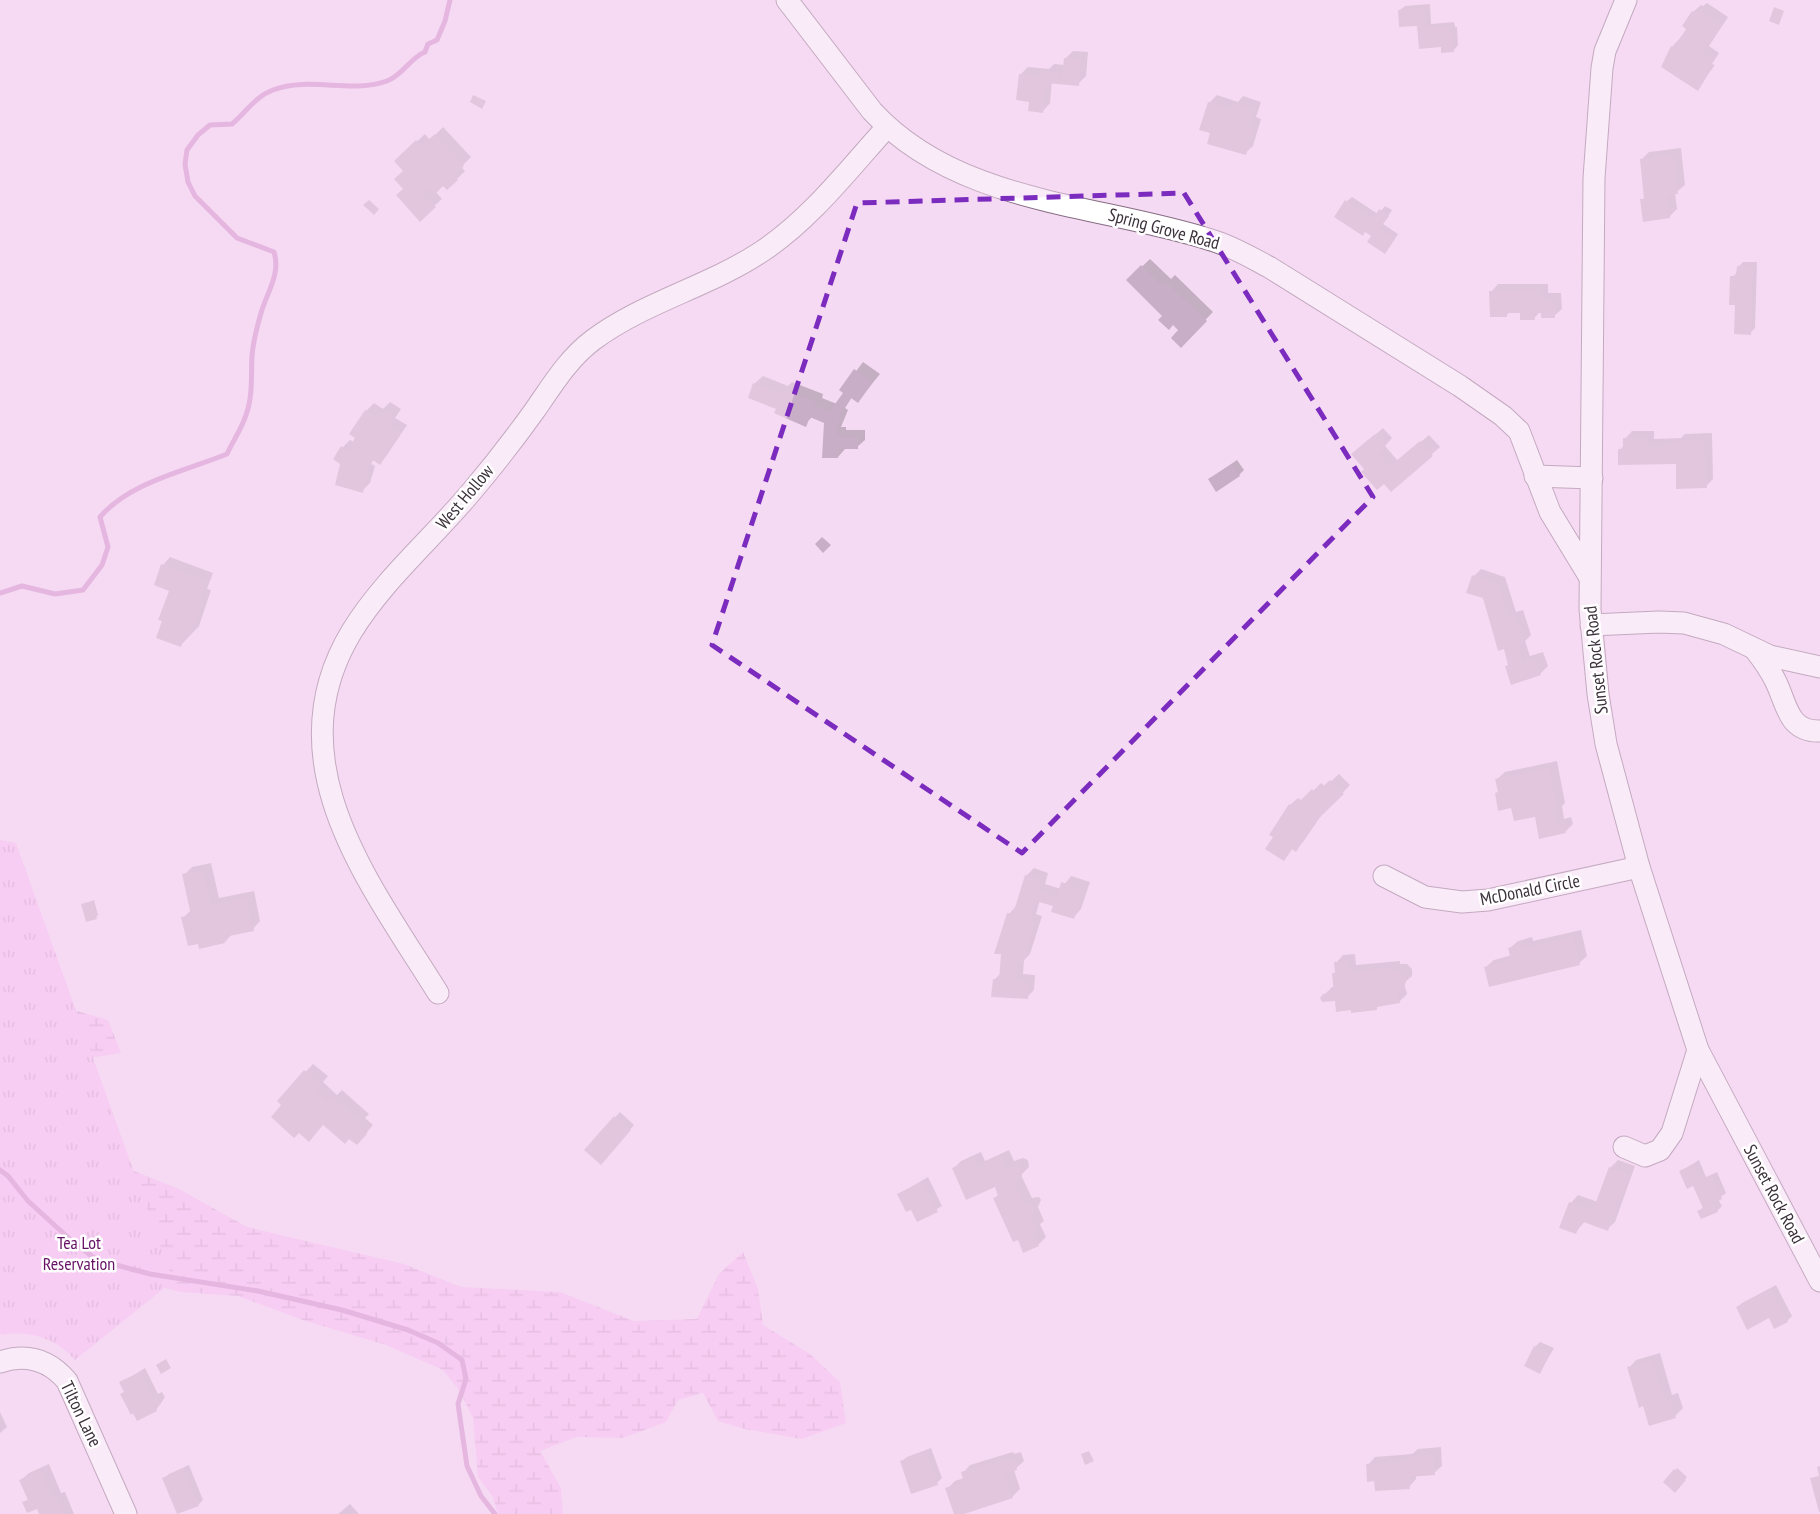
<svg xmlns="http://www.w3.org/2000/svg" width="1820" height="1514" viewBox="0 0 1820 1514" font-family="'PT Sans Narrow',sans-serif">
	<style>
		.wetland { fill: url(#wetland-marsh) }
		.park { fill: url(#park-tufts) }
		.shadow { fill: #0003 }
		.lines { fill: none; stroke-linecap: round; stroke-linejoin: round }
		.stream { stroke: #cf89cb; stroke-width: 5 }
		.building { fill: #c8aec6 }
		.minor-casing { stroke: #866e84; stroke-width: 23 }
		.minor { stroke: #fff; stroke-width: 21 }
		.marked { fill: none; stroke: #7b2cbf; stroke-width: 5; stroke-dasharray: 14 9; stroke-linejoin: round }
		.labels { text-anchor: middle; stroke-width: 5; stroke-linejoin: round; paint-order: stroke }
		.street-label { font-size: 18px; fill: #3c313b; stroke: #fff }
		.park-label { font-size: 18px; fill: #661165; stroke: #fff }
	</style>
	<defs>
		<pattern id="wetland-marsh" width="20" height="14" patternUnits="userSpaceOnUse" patternTransform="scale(1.75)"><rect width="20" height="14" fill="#f9bcf4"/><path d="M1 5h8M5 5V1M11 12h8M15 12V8" fill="none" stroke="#d6a2d2"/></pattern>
		<pattern id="park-tufts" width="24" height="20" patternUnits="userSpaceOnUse" patternTransform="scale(1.75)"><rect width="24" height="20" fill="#f9bcf4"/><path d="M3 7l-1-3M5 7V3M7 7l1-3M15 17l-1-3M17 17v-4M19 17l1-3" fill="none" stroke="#d6a2d2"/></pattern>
	</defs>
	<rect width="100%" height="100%" fill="#f5daf3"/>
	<g class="wetland">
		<path d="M0 966 54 1004 108 1020 121 1053 77 1060Z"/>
		<path d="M0 1117 179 1189 247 1227 404 1264 461 1287 560 1292 634 1321 697 1319 719 1274 743 1252 758 1289 763 1325 810 1354 840 1382 846 1423 802 1439 745 1429 718 1421 703 1393 678 1400 666 1422 623 1438 577 1437 540 1451 561 1488 563 1514H498L493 1497 478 1477 473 1418 459 1390 443 1370 386 1345 303 1320 238 1296 181 1292 81 1267Z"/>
	</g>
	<path class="park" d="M0 840 16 843 173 1281 75 1360C55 1338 31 1330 1 1335L0 1332Z"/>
	<g class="shadow">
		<path d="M1707 3 1728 17 1709 46 1719 53 1712 64 1715 65 1697 89 1672 47 1689 28 1693 12 1701 5 1703 6Z"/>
		<path d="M1430 4 1431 24 1454 22 1455 27H1457L1458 45 1454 50 1442 45 1400 10 1405 6Z"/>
		<path d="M1073 51 1088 52 1086 76 1078 84 1052 81 1050 103 1043 111 1031 100 1020 75 1028 67 1049 69 1054 64 1065 65V59Z"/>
		<path d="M1217 95 1238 102 1243 96 1261 102 1256 117 1261 119 1253 146 1245 153 1209 103Z"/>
		<path d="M443 127 471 157 461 167 465 171 457 179 447 188 443 184 435 191 442 199 420 219 405 189V171L396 161 425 134 430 140Z"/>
		<path d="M1681 148 1685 185 1675 193 1677 209 1669 217 1642 200 1646 196 1641 160 1649 152Z"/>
		<path d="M1352 197 1378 214 1385 206 1392 210 1383 224 1398 234 1389 247 1374 236 1347 201Z"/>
		<path d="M1150 259 1171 279 1175 275 1213 312 1181 345V330L1128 280Z"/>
		<path d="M1743 262H1757L1755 328 1750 333 1737 304 1732 277 1738 272V267Z"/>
		<path d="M1498 284H1548V293H1561L1562 309 1554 316 1542 310 1534 318 1522 311H1510L1507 315 1491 292Z"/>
		<path d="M863 362 880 374 858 401 852 397 845 408 848 410 841 427H846V430H865V440L857 447 845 449 838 457 826 422 813 416 805 424 778 408 750 397 755 383 763 376 788 386 792 382 823 394 822 398 837 404 845 392 842 390Z"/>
		<path d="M390 402 401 409 395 418 407 425 387 455 380 463 374 459 371 464 375 466 370 483 362 491 343 447 350 440 355 443 366 411 374 403 383 409Z"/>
		<path d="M1383 428 1392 438 1385 446 1398 461 1429 435 1440 447 1391 490 1384 481 1366 469 1361 447Z"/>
		<path d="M1632 431H1654V439L1681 438 1685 434 1712 433 1713 479 1706 486 1678 462 1620 450 1625 444V439Z"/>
		<path d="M1237 460 1244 470 1239 475H1215Z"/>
		<path d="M170 557 213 573 207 589 211 590 199 626 181 645 164 620 171 590 163 565Z"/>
		<path d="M1481 569 1505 577 1516 612 1523 610 1531 635 1525 641 1530 656 1543 652 1548 666 1540 674 1510 664 1474 576Z"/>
		<path d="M1557 761 1565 803 1562 806 1564 819 1571 817 1573 824 1565 832 1537 815 1513 806 1497 793 1499 790 1497 779 1505 772Z"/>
		<path d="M1339 774 1350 785 1323 813 1303 842 1296 850 1293 848 1284 859 1290 805 1298 798 1303 801 1321 783 1325 787Z"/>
		<path d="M211 863 219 898 254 891 260 921 253 929 233 933 225 942 183 918 192 909 184 875 192 867Z"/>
		<path d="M1034 868 1048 873 1045 884 1061 889 1071 876 1090 882 1081 909 1074 917 1055 905 1040 900 1036 914 1042 916 1030 954 1024 960 1023 974 1035 975 1034 990 1027 997 994 980 1001 973 1009 914 1017 905 1026 876Z"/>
		<path d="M94 900 98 915 96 917 83 905Z"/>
		<path d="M1581 930 1587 956 1579 963 1486 967 1494 960 1512 955 1510 948 1518 941 1532 937 1533 941Z"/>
		<path d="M1355 954 1356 965 1400 961V964H1407L1412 969V976L1404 983 1407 994 1399 1002 1380 1004 1376 1008 1324 995 1332 987H1335L1336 963 1343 955Z"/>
		<path d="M313 1064 328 1076 323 1082 337 1095 342 1090 369 1114 365 1118 373 1125 364 1136 324 1123 279 1100Z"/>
		<path d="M620 1112 634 1125 605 1158 586 1150Z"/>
		<path d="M1009 1150 1014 1161 1023 1158 1028 1160 1029 1167 1021 1175 1032 1198 1039 1197 1041 1200 1038 1207 1044 1221 1040 1224 1046 1237 1038 1245 995 1198 999 1194 996 1185 954 1168 961 1161 981 1152 985 1161Z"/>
		<path d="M1618 1160 1635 1166 1615 1222 1607 1229 1585 1221 1576 1232 1571 1203 1578 1195 1598 1202 1610 1168Z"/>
		<path d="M1699 1160 1706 1177 1717 1172 1726 1193 1718 1199 1722 1206 1717 1211H1700L1704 1206 1694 1184 1681 1171Z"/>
		<path d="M928 1177 942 1206 918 1220 912 1207 899 1194Z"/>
		<path d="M1776 1285 1792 1316 1787 1321 1738 1307 1742 1303Z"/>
		<path d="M1540 1342 1554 1348 1540 1372 1535 1347Z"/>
		<path d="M1660 1353 1672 1395 1678 1393 1683 1408 1675 1416 1629 1368 1636 1360Z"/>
		<path d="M145 1368 158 1394 162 1392 165 1397 156 1410 134 1411 121 1383Z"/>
		<path d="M0 1412 7 1427 0 1433Z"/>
		<path d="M1441 1447 1442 1466 1434 1473 1416 1474V1479L1409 1487 1376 1479 1368 1465 1375 1457 1412 1454 1418 1449Z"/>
		<path d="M931 1448 942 1478 937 1483 902 1461 907 1457Z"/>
		<path d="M1013 1452 1014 1454 1021 1452 1024 1461 1014 1470 1020 1489 1012 1497 956 1514 947 1489 955 1481 964 1478 963 1473 970 1465Z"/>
		<path d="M49 1464 61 1493 65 1492 74 1514H41L38 1506 24 1503 29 1498 21 1480 29 1473Z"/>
		<path d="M189 1465 203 1500 198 1505 178 1513 164 1478 169 1474Z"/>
		<path d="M1677 1468 1687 1477 1675 1490 1665 1482Z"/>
		<path d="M350 1504 359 1514H338Z"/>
	</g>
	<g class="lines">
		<g class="stream">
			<path d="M0 593 22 586 55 594 83 590 102 565 108 547 100 517C130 482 185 471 227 454 233 441 242 428 246 415 253 396 251 375 252 356 253 342 257 327 261 313 267 292 281 274 274 252L237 238 195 196 188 182 185 164 187 150 198 135 210 125 232 124C246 112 256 96 273 90 310 76 351 94 387 81 403 75 410 58 425 52L428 44 437 40 445 21 450 0"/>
			<path d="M0 1170 8 1176 28 1201 73 1242 97 1260 150 1274 258 1291 342 1310 408 1330 438 1343 462 1360 466 1379 458 1404 467 1466 481 1496 495 1514"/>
		</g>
	</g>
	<g class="building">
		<path d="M1774 7 1784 11 1779 25 1769 21Z"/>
		<path d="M1425 8 1427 28 1450 26 1451 31H1453L1454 52 1441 53V47L1419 49 1417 26 1399 27 1398 10Z"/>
		<path d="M1698 9 1722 25 1703 54 1713 61 1706 72 1709 73 1698 91 1661 67 1671 46 1674 48 1686 29 1682 26 1692 11 1695 13Z"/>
		<path d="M1064 58 1081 59 1079 86 1046 83 1043 113 1028 111 1029 102 1016 100 1019 74 1044 76V71L1059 72 1058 77H1062Z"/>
		<path d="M473 95 486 101 482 109 470 102Z"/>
		<path d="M1208 102 1232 109 1234 103 1254 109 1249 124 1255 126 1246 155 1207 144 1210 133 1199 130Z"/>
		<path d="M435 134 464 166 454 175 458 180 447 190 443 186 434 195 428 188 422 194 436 207 420 222 396 195 403 189 394 179 403 171 394 161 416 140 421 146Z"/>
		<path d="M1674 155 1678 194 1667 195 1670 218 1643 222 1640 199H1644L1640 159Z"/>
		<path d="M369 200 379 209 374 215 363 205Z"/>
		<path d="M1345 200 1373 219 1379 209 1389 216 1379 229 1395 239 1385 254 1367 242 1371 236 1365 232 1363 236 1334 217Z"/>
		<path d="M1141 265 1162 285 1166 282 1207 321 1181 348 1171 338 1178 330 1173 325 1169 330 1158 320 1162 316 1126 280Z"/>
		<path d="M1737 266H1753L1751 335 1734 334 1735 305H1729L1730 276H1736Z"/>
		<path d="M1541 290V300H1555V318H1541V313H1534L1535 320H1520V313H1507V317H1490L1489 291Z"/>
		<path d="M854 369 873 382 858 403 851 398 838 416 841 418 835 434 839 433V437H858V449H839L838 458H822L824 423 810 417 806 427 774 413 776 409 748 398 753 383 781 393 783 389 817 402 815 405 830 411 843 393 839 390Z"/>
		<path d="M382 408 395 417 389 426 401 433 380 465 373 460 365 472 368 474 363 493 335 485 340 464 333 459 341 446 352 453 354 449 350 446 355 438 349 434 365 410 376 417Z"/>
		<path d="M1375 434 1386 447 1378 454 1389 467 1420 441 1433 456 1391 492 1384 484 1377 490 1361 472 1364 469 1351 454Z"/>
		<path d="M1623 438H1647V446L1676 445V441L1705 440 1707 488 1676 489V464L1618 465V449H1623Z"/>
		<path d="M1232 464 1240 476 1216 492 1208 479Z"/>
		<path d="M822 537 831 545 823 553 815 544Z"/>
		<path d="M161 564 207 580 201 596 205 598 191 635 186 634 181 647 156 638 162 621 158 620 169 591 154 585Z"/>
		<path d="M1472 575 1498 584 1509 619 1515 616 1524 644 1517 646 1523 663 1536 658 1541 675 1511 685 1505 666 1508 665 1504 649 1498 651 1483 598 1466 593Z"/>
		<path d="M1549 768 1558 812 1554 813 1557 825 1564 824 1566 833 1539 839 1535 817 1514 821 1511 808 1498 811 1495 793 1498 792 1495 779Z"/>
		<path d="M1330 780 1344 794 1315 822 1296 852 1292 849 1284 861 1265 849 1273 837 1269 835 1289 804 1294 807 1312 789 1316 793Z"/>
		<path d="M203 870 211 905 246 897 254 931 224 937 225 943 199 949 198 944 188 946 181 917 191 915 182 874Z"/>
		<path d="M1025 875 1042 880 1039 891 1057 897 1061 882 1083 889 1074 919 1051 912 1053 906 1036 901 1029 921 1035 923 1023 964 1018 963 1016 981 1029 982 1028 999 991 997 993 979 999 980 1001 954H994L1007 913 1013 914Z"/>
		<path d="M92 901 97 919 86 922 81 904Z"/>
		<path d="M1573 936 1580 965 1489 987 1484 967 1511 960 1508 948 1525 944 1526 948Z"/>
		<path d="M1348 961 1349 972 1393 968V971L1402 973 1406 982 1403 988 1397 992 1400 1003 1377 1007V1010L1351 1013V1010L1336 1012 1335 1001 1322 1002 1320 998 1323 994H1334L1332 973H1335L1334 962Z"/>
		<path d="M304 1070 321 1085 316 1091 328 1102 333 1096 363 1122 359 1127 367 1134 357 1145 349 1139 345 1144 323 1125 309 1142 299 1133 294 1138 271 1117 281 1105 277 1101Z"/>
		<path d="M614 1116 631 1130 601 1165 584 1150Z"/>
		<path d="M1001 1156 1006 1168 1015 1164 1021 1167 1022 1176 1014 1183 1025 1205 1031 1204 1035 1208 1034 1213 1031 1216 1037 1230 1033 1232 1039 1246 1023 1253 1018 1240 1013 1242 993 1198 998 1196 995 1187 966 1200 952 1168 973 1158 977 1167Z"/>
		<path d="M1694 1164 1701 1180 1712 1176 1722 1199 1714 1203 1718 1212 1701 1219 1697 1211 1703 1208 1693 1186 1687 1189 1679 1171Z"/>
		<path d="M1609 1167 1629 1174 1608 1231 1581 1221 1576 1234 1559 1228 1569 1202 1593 1210Z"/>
		<path d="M923 1181 938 1212 917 1222 911 1210 906 1212 897 1194Z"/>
		<path d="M1771 1289 1788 1322 1774 1329 1769 1318 1747 1330 1736 1307Z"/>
		<path d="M1534 1346 1550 1353 1540 1374 1524 1366Z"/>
		<path d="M166 1359 171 1368 161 1374 156 1365Z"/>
		<path d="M1652 1360 1665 1401 1670 1400 1676 1418 1649 1426 1643 1406 1639 1408 1627 1367Z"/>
		<path d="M140 1372 153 1397 157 1395 161 1404 155 1407 157 1411 137 1421 133 1413 131 1415 120 1394 124 1392 119 1382Z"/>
		<path d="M1089 1451 1094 1461 1085 1465 1081 1454Z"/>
		<path d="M926 1452 938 1485 911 1494 900 1461Z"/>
		<path d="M1434 1454 1435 1475 1409 1477 1410 1489 1375 1491 1374 1481 1367 1482 1366 1464 1409 1461V1456Z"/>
		<path d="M1005 1458 1006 1461 1014 1459 1017 1470 1005 1474 1013 1498 964 1514H954L945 1488 964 1482 961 1472Z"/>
		<path d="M1820 1466V1512H1819L1810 1478 1819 1476 1817 1467Z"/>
		<path d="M184 1469 199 1506 177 1514 162 1478Z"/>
		<path d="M1674 1469 1686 1480 1675 1493 1663 1482Z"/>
		<path d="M41 1471 53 1500 57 1498 64 1514H39L37 1509 27 1513 22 1502 28 1500 19 1480Z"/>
	</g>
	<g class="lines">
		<g class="minor-casing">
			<g id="minor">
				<path d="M787 0 872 111C957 204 1099 204 1211 240 1232 246 1250 257 1269 267L1460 386 1503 416 1519 431 1550 512 1589 576"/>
				<path d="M1626 0 1605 51 1602 68 1594 178 1590 609 1598 694 1606 744 1639 867 1698 1050 1820 1281"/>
				<path d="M1535 476 1592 478"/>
				<path d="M1591 625 1659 622 1684 623 1724 634 1770 656 1820 667"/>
				<path d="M1756 651C1763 660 1770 670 1775 680 1787 703 1787 732 1820 731"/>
				<path d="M1384 876 1425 897 1462 902 1488 900 1639 867"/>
				<path d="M438 993C371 885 272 762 352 631 384 579 433 538 472 491 494 465 515 438 535 410 553 384 568 359 593 340 644 302 708 287 761 252 810 220 848 170 887 127"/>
				<path d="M1624 1147 1645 1156 1660 1150 1672 1133 1698 1050"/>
				<path d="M0 1362C27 1353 49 1360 67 1381L126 1514"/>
			</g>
		</g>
		<use href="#minor" class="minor"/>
	</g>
	<path d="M0 0H1820V1514H0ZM1184 193 1373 497 1022 853 712 645 857 203Z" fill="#f5daf3" fill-opacity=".55" fill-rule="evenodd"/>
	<path class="marked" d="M1184 193 1373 497 1022 853 712 645 857 203Z"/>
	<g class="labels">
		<g class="street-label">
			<text transform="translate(1164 229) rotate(15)" y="6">Spring Grove Road</text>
			<text transform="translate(465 497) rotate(-50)" y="6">West Hollow</text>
			<text transform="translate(1596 660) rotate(-96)" y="6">Sunset Rock Road</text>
			<text transform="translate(1530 890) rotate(-11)" y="6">McDonald Circle</text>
			<text transform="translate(1774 1194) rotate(62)" y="6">Sunset Rock Road</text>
			<text transform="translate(81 1414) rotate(64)" y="6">Tilton Lane</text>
		</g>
		<g class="park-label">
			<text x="79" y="1249">Tea Lot<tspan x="79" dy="21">Reservation</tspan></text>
		</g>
	</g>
</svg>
